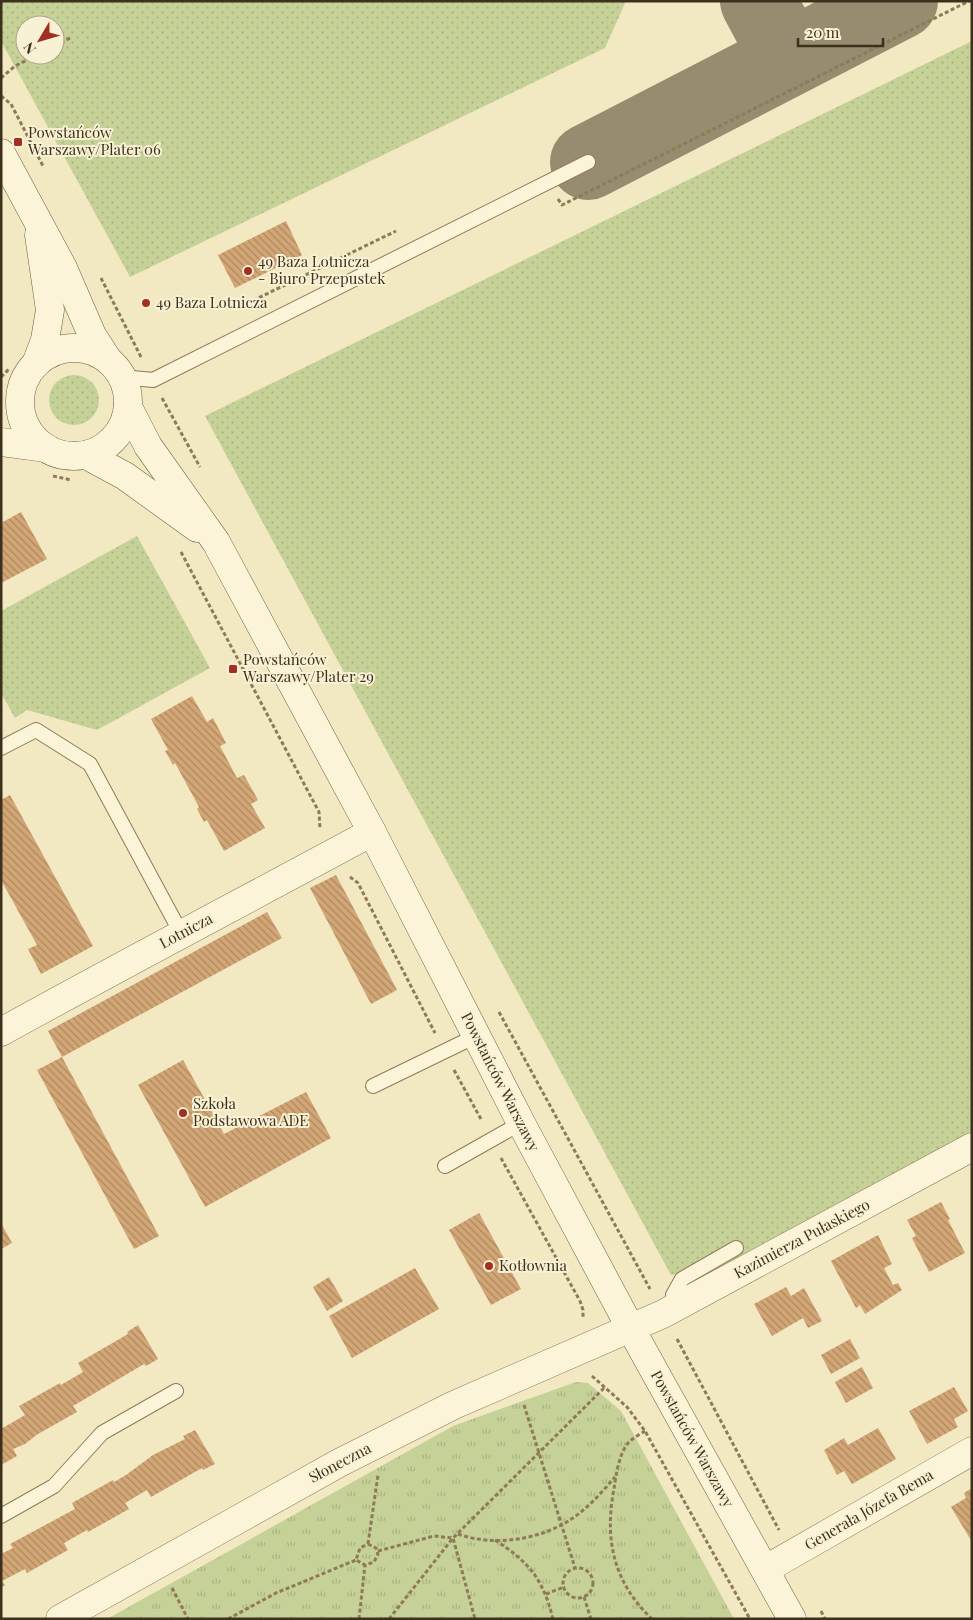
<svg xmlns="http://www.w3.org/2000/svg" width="973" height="1620" viewBox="0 0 973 1620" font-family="'Playfair Display',serif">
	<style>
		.grass { fill: url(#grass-dots); fill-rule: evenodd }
		.park { fill: url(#park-tufts) }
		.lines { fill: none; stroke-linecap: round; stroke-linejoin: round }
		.taxiway { stroke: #988c70; stroke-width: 76 }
		.building { fill: url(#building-back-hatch) }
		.lane-casing { stroke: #8e7a58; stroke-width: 16 }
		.street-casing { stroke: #8e7a58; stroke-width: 29 }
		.secondary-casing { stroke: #705b3b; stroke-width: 29 }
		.path { stroke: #8e7a58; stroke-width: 3; stroke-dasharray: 4 2.5; stroke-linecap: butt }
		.lane { stroke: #fcf4d8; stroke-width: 14 }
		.street { stroke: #fcf4d8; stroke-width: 28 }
		.secondary { stroke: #fcf4d8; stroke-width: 28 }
		.poi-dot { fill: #a32e22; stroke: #f9f1d4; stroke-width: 2 }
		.labels { text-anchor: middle; stroke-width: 4; stroke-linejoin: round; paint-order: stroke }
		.poi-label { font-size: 15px; fill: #3d301d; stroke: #f9f1d4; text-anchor: start }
		.street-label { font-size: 15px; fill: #3d301d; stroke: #f9f1d4 }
	</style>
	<defs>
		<pattern id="grass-dots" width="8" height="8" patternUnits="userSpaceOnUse" patternTransform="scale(1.25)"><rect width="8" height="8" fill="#c5d196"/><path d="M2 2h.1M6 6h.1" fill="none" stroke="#aab481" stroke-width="1.8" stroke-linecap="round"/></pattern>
		<pattern id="park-tufts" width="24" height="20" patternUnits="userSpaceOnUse" patternTransform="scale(1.25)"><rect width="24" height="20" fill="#c5d196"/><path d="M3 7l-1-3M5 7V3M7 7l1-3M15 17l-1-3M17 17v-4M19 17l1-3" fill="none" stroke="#aab481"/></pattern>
		<pattern id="building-back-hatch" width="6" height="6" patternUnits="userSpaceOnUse" patternTransform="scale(1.25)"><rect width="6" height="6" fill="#d3a676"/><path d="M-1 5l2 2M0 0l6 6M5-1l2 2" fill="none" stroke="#ac8860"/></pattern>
	</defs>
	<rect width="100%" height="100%" fill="#f2e9c3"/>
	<g class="grass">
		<path d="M1 1H626L605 48 130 277 1 41ZM25 25H55V55H25Z"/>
		<path d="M972 41V1133L687 1288 678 1274 671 1275 205 416Z"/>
		<circle cx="74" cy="400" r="25"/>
		<path d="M137 536 210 668 97 730 27 710 15 718 1 693V611Z"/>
	</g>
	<path class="park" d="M576 1382 588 1383 621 1411 734 1619H107L453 1426Z"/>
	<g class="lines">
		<g class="taxiway">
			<path d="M758 1 788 57"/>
			<path d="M588 162 900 1"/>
		</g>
	</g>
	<g class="building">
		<path d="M286 221 302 255 235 288 218 255Z"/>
		<path d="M21 512 47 559 1 583V523Z"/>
		<path d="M192 696 207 722 213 718 226 743 220 746 237 778 244 775 258 800 251 804 265 828 224 851 207 820 204 822 197 809 199 807 175 763 173 765 165 751 168 750 151 719Z"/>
		<path d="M10 795 93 946 41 974 28 949 37 945 1 880V800Z"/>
		<path d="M336 875 397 990 371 1004 310 888Z"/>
		<path d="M267 912 282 938 62 1057 48 1031Z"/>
		<path d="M62 1057 159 1236 134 1249 37 1070Z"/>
		<path d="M183 1060 224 1134 306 1092 331 1138 205 1207 138 1085Z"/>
		<path d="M941 1202 950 1219 948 1220 965 1253 929 1272 912 1238 916 1236 907 1220Z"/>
		<path d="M479 1213 521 1289 491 1305 449 1230Z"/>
		<path d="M1 1223 12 1243 1 1249Z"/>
		<path d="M878 1235 892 1264 884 1268 893 1285 898 1283 902 1290 865 1314 860 1305 856 1308 831 1261Z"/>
		<path d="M415 1268 439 1309 352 1358 329 1316Z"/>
		<path d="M329 1277 343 1301 327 1311 313 1287Z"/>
		<path d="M786 1287 791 1296 804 1288 822 1321 808 1328 803 1318 772 1336 754 1304Z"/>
		<path d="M138 1325 158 1359 146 1366 144 1364 73 1406 77 1412 38 1434 25 1444 13 1449 17 1456 1 1465V1429L25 1415 19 1406 60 1383 61 1385 83 1372 78 1363 128 1334 127 1332Z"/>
		<path d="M850 1339 860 1358 831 1374 821 1355Z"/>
		<path d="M862 1367 873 1388 846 1403 835 1382Z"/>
		<path d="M954 1387 968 1411 954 1419 958 1427 927 1444 909 1411Z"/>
		<path d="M878 1428 896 1459 852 1484 844 1471 837 1475 824 1450 844 1438 848 1445Z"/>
		<path d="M195 1430 215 1464 203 1470 202 1468 151 1497 147 1490 125 1503 129 1509 88 1532 87 1530 64 1543 68 1550 27 1573 25 1569 2 1581 5 1585 1 1588V1552L3 1553 13 1548 10 1544 75 1509 72 1503 113 1480 114 1482 126 1475 153 1455 185 1439 183 1436Z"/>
		<path d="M972 1488V1542L951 1507 966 1498 964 1493Z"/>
	</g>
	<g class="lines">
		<g class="lane-casing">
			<g id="lane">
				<path d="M122 377 153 380 588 162"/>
				<path d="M1 748 36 730 90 764 181 933"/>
				<path d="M373 1086 476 1036"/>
				<path d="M445 1166 521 1123"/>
				<path d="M678 1306 673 1295 682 1279 736 1248"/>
				<path d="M1 1516 54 1486 102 1433 176 1391"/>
			</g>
		</g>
		<g class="street-casing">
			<g id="street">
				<path d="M1 1032C124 964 248 899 372 832"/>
				<path d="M766 1569 972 1451"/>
				<path d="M60 1619 339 1463 454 1405 663 1314 972 1147"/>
			</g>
		</g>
		<g class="secondary-casing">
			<g id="secondary">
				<path d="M1 153 63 268 92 335 108 360"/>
				<circle cx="74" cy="402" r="54"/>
				<path d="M36 364 45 340 50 310 39 235"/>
				<path d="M128 407 148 446 216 542 372 832 521 1123 631 1329 792 1619"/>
				<path d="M1 442 46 448"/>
				<path d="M86 455 125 476 197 528"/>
			</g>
		</g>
		<g class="path">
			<path d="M55 46 70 38"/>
			<path d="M1 78 15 66 37 55"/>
			<path d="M1 96 11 104 43 166"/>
			<path d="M558 199 562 205 969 1"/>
			<path d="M101 278 141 357"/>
			<path d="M249 308 246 304 396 231"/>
			<path d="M1 377 9 369"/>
			<path d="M162 398 200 467"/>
			<path d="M53 476 71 480"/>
			<path d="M181 552 319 812 320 829"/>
			<path d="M350 877 358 883 435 1033"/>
			<path d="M499 1012 650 1289"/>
			<path d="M454 1070 482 1121"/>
			<path d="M501 1158 580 1301 583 1310V1318"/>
			<path d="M677 1339 779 1530"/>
			<path d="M592 1376 627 1407 645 1431 750 1619"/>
			<path d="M524 1405 575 1568"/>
			<path d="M645 1431C640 1434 633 1438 629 1442 619 1453 616 1475 614 1489 604 1540 614 1583 652 1619"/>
			<path d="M458 1534C494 1547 541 1540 573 1518 589 1507 603 1491 615 1477"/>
			<path d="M495 1540C530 1563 543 1579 553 1619"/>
			<path d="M368 1544 378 1475"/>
			<path d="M368 1544 376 1548 378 1554 374 1562 365 1565 356 1560 360 1548Z"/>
			<path d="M378 1551 434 1536 453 1538 475 1619"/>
			<circle cx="578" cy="1583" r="15"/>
			<path d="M172 1588 188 1619"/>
			<path d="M546 1594 564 1587"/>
			<path d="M584 1597 591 1619"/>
			<path d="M821 1611 825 1619"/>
			<path d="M228 1619 276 1593 356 1560"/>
			<path d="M359 1619 365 1565"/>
			<path d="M389 1619 453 1538 604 1388"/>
		</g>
		<use href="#lane" class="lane"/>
		<use href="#street" class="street"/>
		<use href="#secondary" class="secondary"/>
	</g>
	<g class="poi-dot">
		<rect x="13" y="137" width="10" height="10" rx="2.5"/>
		<circle cx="248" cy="271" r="5"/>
		<circle cx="146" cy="303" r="5"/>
		<rect x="228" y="664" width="10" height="10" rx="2.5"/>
		<circle cx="183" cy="1113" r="5"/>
		<circle cx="489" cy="1266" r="5"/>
	</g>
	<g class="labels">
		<g class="poi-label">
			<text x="28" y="138">Powstańców<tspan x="28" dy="17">Warszawy/Plater 06</tspan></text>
			<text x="258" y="267">49 Baza Lotnicza<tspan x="258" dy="17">- Biuro Przepustek</tspan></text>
			<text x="156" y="308">49 Baza Lotnicza</text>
			<text x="243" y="665">Powstańców<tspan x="243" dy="17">Warszawy/Plater 29</tspan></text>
			<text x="193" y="1109">Szkoła<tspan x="193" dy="17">Podstawowa ADE</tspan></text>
			<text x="499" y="1271">Kotłownia</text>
		</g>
		<g class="street-label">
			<text transform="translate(186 931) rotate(-28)" y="5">Lotnicza</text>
			<text transform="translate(500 1082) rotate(63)" y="5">Powstańców Warszawy</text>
			<text transform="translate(802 1239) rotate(-28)" y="5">Kazimierza Pułaskiego</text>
			<text transform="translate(692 1439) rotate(61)" y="5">Powstańców Warszawy</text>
			<text transform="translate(340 1463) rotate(-28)" y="5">Słoneczna</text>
			<text transform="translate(869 1510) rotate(-30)" y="5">Generała Józefa Bema</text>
		</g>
	</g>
	<rect width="973" height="1620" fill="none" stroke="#3d301d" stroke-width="5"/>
	<g transform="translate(40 40) rotate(232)"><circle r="24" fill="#f9f1d4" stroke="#aea48b"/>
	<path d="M0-4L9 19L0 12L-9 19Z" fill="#a32e22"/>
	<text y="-8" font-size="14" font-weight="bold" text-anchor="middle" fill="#3d301d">N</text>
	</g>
	<path d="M798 38v8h85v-8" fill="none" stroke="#3d301d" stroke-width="2.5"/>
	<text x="806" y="38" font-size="15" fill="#3d301d" stroke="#f9f1d4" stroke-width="4" paint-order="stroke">20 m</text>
</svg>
